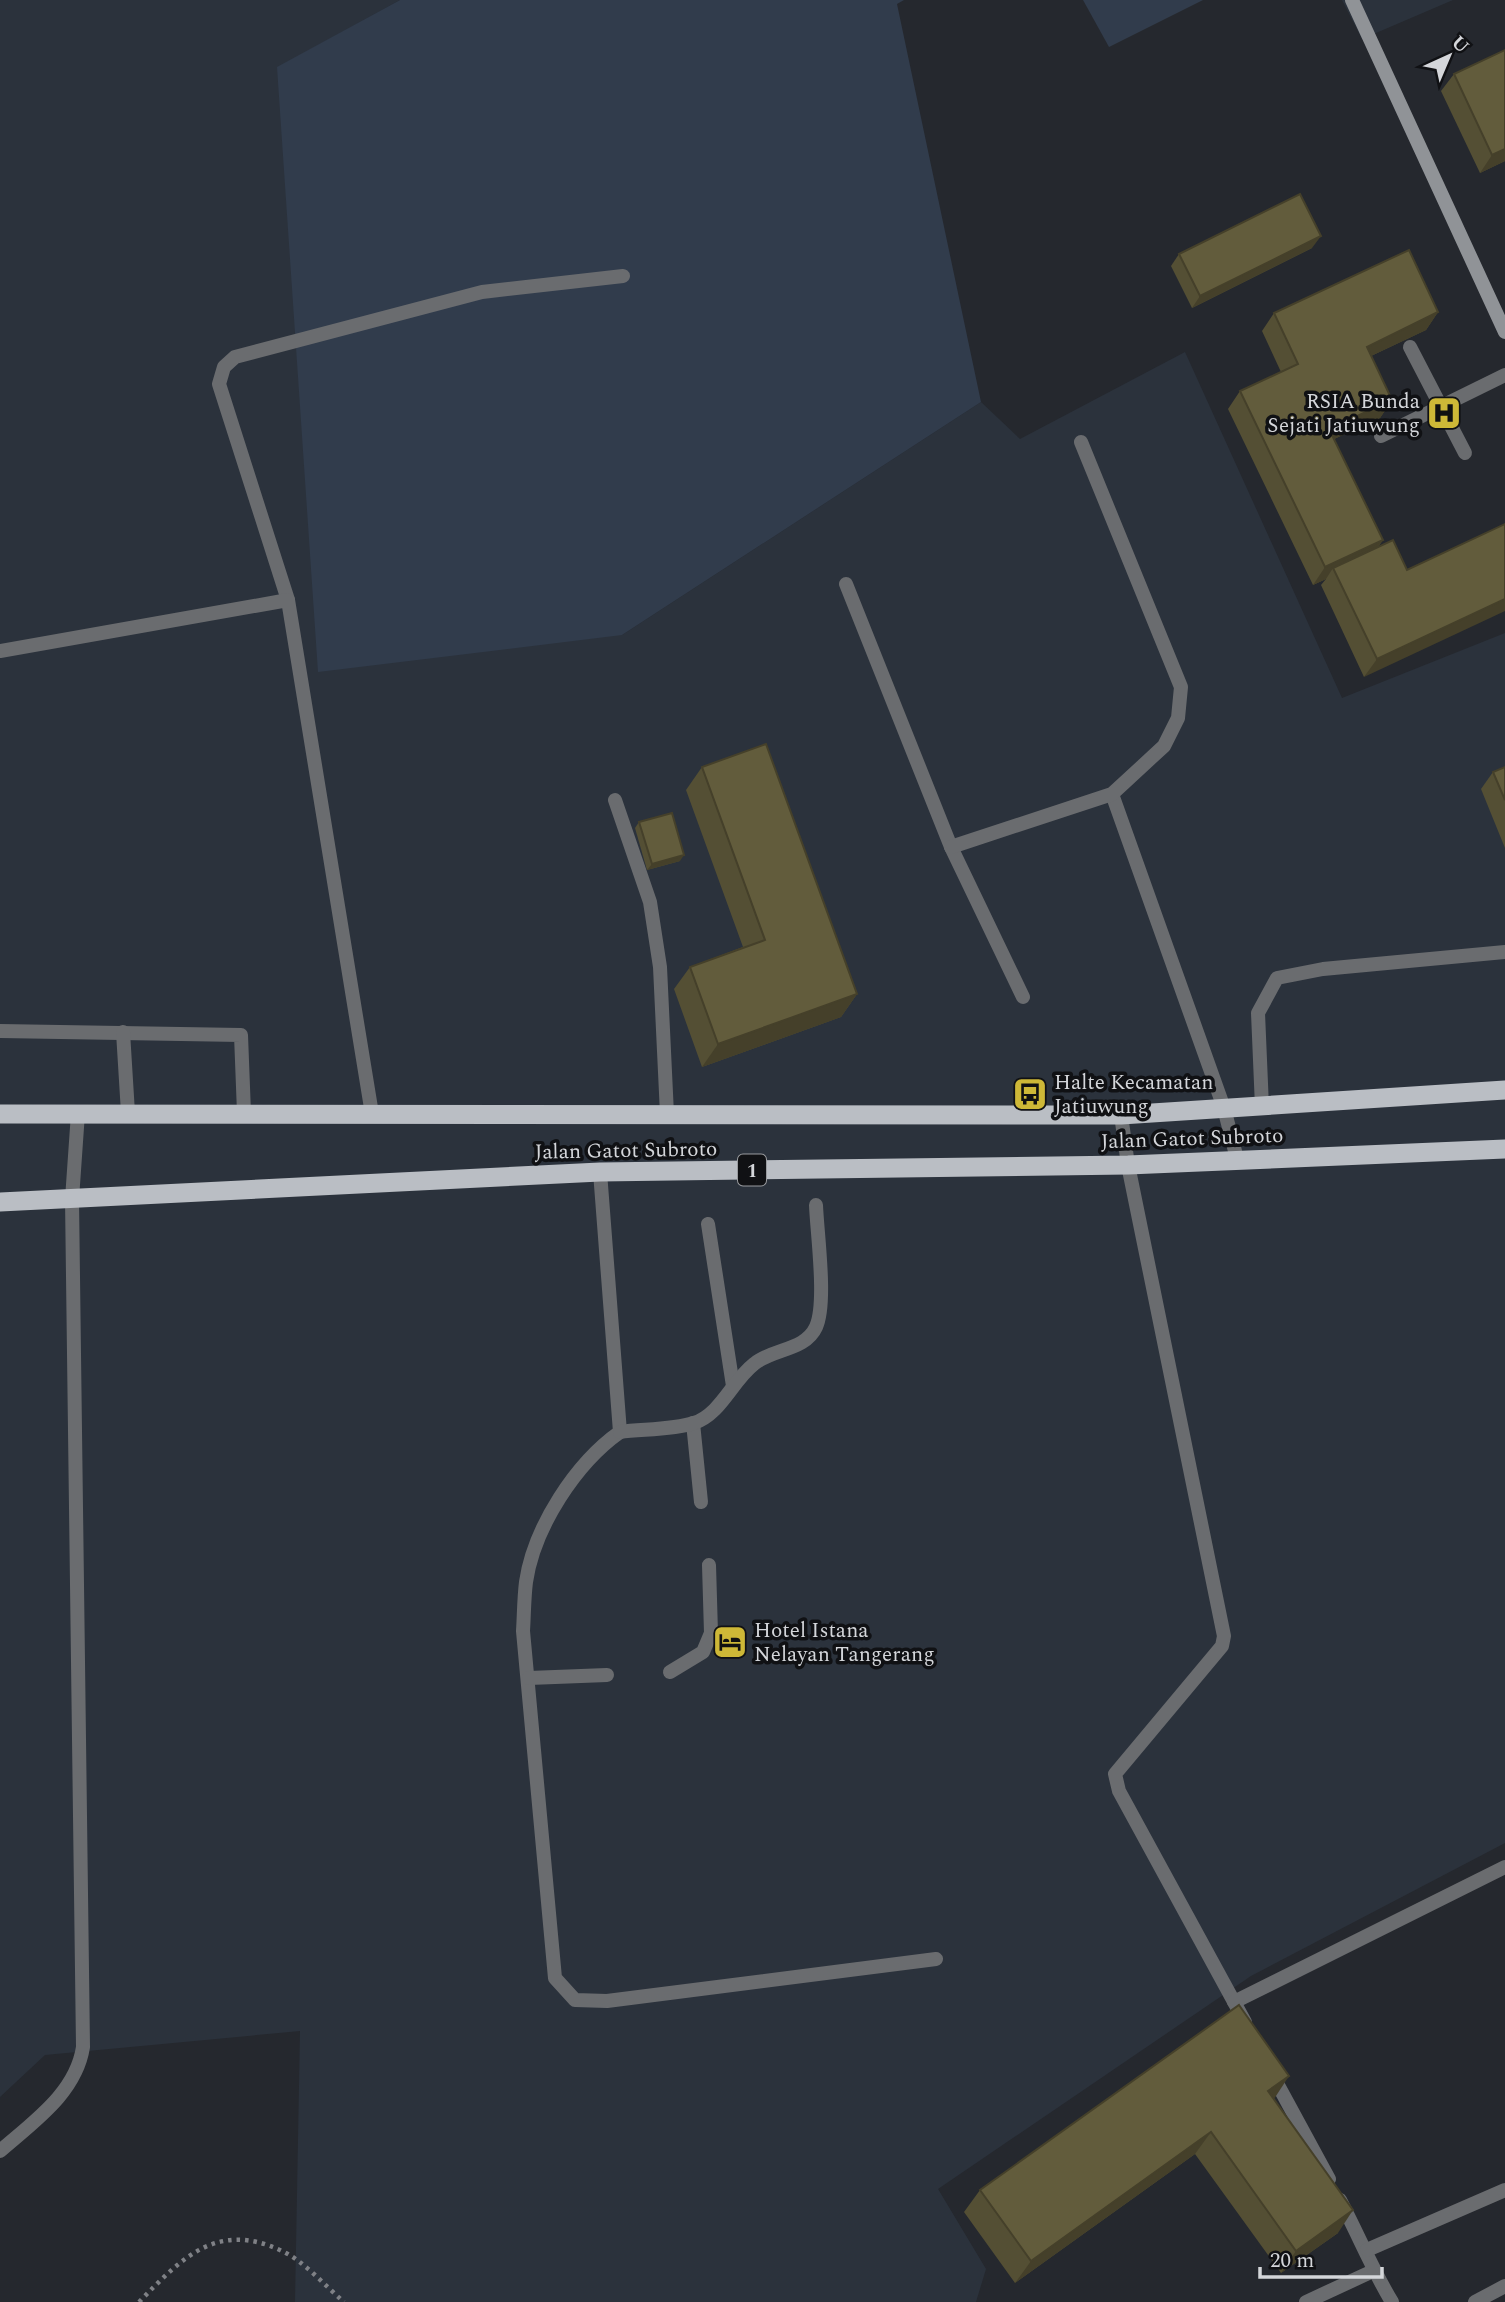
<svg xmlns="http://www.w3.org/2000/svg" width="1505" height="2302" viewBox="0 0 1505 2302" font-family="Spectral,serif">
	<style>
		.built { fill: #2b323c }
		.green { fill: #313c4c }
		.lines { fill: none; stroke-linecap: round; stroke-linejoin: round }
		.path { stroke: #7f8186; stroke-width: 4.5; stroke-dasharray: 3.5 5; stroke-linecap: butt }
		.service { stroke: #6a6c6f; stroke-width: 14 }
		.minor { stroke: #6a6c6f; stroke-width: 14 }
		.secondary { stroke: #909397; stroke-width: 14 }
		.trunk { stroke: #babec4; stroke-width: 19 }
		.wall { fill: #544f34 }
		.shaded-wall { fill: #45402a }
		.building { fill: #625c3c; stroke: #45402a; stroke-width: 2 }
		.labels { text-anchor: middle; stroke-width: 7; stroke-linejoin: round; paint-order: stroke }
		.shield { fill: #101114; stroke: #999b9f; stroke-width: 2 }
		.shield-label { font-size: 19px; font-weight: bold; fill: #d4d6da }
		.poi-label { font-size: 21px; fill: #d4d6da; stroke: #101114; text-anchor: start }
		.street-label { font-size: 21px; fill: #d4d6da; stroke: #101114 }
	</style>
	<rect width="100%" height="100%" fill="#25282e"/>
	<g class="built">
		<path d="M0 0H400L277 68 622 635 981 402 1020 439 1185 352 1342 698 1505 633V1843L1251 1976 938 2189 986 2269 976 2302H295L300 2031 45 2055 0 2097Z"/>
		<path d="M1342 0H1453L1362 39Z"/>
	</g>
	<g class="green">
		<path d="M400 0H904L897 4 981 402 622 635 318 672 277 67Z"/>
		<path d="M1083 0H1203L1109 47Z"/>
	</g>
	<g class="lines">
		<path class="path" d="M139 2302C182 2258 217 2220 282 2251 304 2261 325 2286 344 2302"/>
		<g class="service">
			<path d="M1410 347 1465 453"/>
			<path d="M1381 436 1505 375"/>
			<path d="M846 584 951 847 1023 997"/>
			<path d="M288 600 219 384 224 367 235 357 482 292 623 276"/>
			<path d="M0 651 288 600 372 1114"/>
			<path d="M1112 794 1224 1108 1237 1159"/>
			<path d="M615 800 650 902 660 967 667 1114"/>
			<path d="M951 847 1112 794 1164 746 1178 718 1181 687 1081 442"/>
			<path d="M0 1031 241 1035 244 1113"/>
			<path d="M123 1032 128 1113"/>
			<path d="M1262 1107 1258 1013 1277 978 1323 969 1505 952"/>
			<path d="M600 1172 620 1432C576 1463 534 1527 526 1582 524 1598 524 1615 523 1631L555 1978 575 2000 607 2001 936 1959"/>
			<path d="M708 1224 733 1386"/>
			<path d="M693 1423 701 1502"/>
			<path d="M620 1432C643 1429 672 1430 694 1423 721 1414 732 1381 754 1364 773 1348 805 1351 816 1327 827 1303 817 1233 816 1205"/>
			<path d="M670 1672 703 1652 711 1633 709 1565"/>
			<path d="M529 1678 607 1675"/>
			<path d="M1306 2302 1373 2271"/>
		</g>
		<g class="minor">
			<path d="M1121 1115 1128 1165 1224 1636 1222 1646 1115 1774 1119 1791 1245 2022"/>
			<path d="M1234 2002 1505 1867"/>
			<path d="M1272 2074 1329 2179"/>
			<path d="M0 2151C33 2122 76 2093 83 2047L72 1199 78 1113"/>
			<path d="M1340 2200C1358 2234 1372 2269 1392 2302"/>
			<path d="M1367 2250 1505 2190"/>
			<path d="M1475 2302 1505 2286"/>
		</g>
		<path class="secondary" d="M1352 0 1505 332"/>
		<g class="trunk">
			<path d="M0 1114 1121 1115 1505 1090"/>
			<path d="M0 1202 600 1172 1128 1165 1505 1149"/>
		</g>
	</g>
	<g class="wall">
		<path d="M1454 74 1505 161 1480 173 1441 91Z"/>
		<path d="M1312 248 1192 308 1171 266 1179 254Z"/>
		<path d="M1438 312 1426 330 1371 356 1392 400 1380 418 1334 439 1383 540 1378 547 1407 570 1505 524 1364 677 1321 585 1326 579 1313 585 1228 409 1240 391 1281 372 1262 331 1274 313Z"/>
		<path d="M702 767 857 994 841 1017 702 1067 674 989 690 967 743 947 686 790Z"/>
		<path d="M1505 767V848L1481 789 1493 772Z"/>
		<path d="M639 822 680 861 647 870 635 828Z"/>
		<path d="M1274 2099 1338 2233 1281 2273 1195 2154 1015 2283 964 2212 980 2190Z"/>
	</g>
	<g class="shaded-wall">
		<path d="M1505 149V161L1480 173 1492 155Z"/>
		<path d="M1321 236 1312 248 1192 308 1200 296Z"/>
		<path d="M1438 312 1426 330 1354 364 1367 347Z"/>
		<path d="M1392 400 1380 418 1317 447 1329 429Z"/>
		<path d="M1383 540 1370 558 1333 568 1326 579 1313 585 1325 567Z"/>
		<path d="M1505 599V611L1364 677 1377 659Z"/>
		<path d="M684 855 680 861 647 870 652 864Z"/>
		<path d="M857 994 841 1017 702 1067 718 1044Z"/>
		<path d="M1289 2076 1274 2099 1268 2091Z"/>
		<path d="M1211 2132 1195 2154 1015 2283 1031 2261Z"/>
		<path d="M1353 2210 1338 2233 1281 2273 1296 2251Z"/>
	</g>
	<g class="building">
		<path d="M1505 50V149L1492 155 1454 74Z"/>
		<path d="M1300 194 1321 236 1200 296 1179 254Z"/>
		<path d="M1409 250 1438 312 1367 347 1392 400 1329 429 1383 540 1325 567 1240 391 1298 364 1274 313Z"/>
		<path d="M1505 524V599L1377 659 1333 568 1393 540 1407 570Z"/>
		<path d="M766 744 857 994 718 1044 690 967 765 940 702 767Z"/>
		<path d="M1505 767V800L1493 772Z"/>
		<path d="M672 813 684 855 652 864 639 822Z"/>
		<path d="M1239 2005 1289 2076 1268 2091 1353 2210 1296 2251 1211 2132 1031 2261 980 2190Z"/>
	</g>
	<defs>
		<g id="hospital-square" transform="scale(1.75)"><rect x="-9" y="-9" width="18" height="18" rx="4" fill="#ceb837" stroke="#101114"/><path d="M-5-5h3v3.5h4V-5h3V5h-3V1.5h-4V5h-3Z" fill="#111"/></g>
		<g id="bus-square" transform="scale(1.75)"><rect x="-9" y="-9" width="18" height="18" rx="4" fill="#ceb837" stroke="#101114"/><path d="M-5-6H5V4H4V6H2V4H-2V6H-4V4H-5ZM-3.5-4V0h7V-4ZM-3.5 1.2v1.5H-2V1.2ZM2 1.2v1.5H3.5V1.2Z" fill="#111"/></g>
		<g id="hotel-square" transform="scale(1.75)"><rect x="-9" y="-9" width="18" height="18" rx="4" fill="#ceb837" stroke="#101114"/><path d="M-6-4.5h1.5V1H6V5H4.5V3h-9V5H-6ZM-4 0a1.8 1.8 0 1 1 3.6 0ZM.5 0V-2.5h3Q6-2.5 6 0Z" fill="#111"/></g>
	</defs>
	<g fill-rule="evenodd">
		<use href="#hospital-square" x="1444" y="413"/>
		<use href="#bus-square" x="1030" y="1094"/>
		<use href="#hotel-square" x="730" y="1642"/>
	</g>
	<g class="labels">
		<rect class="shield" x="738" y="1154.5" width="28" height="31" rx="5"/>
		<g class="shield-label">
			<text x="752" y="1177">1</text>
		</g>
		<g class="poi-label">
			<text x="1420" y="408" text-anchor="end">RSIA Bunda<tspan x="1420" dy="24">Sejati Jatiuwung</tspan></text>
			<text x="1054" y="1089">Halte Kecamatan<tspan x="1054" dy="24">Jatiuwung</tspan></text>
			<text x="754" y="1637">Hotel Istana<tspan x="754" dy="24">Nelayan Tangerang</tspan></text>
		</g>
		<g class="street-label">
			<text transform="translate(1192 1138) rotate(-2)" y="7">Jalan Gatot Subroto</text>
			<text transform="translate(626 1150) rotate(-1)" y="7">Jalan Gatot Subroto</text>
		</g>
	</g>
	<g transform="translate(1449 56) rotate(44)" stroke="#101114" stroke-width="5" paint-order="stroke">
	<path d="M0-5L12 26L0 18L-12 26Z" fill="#d4d6da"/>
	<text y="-10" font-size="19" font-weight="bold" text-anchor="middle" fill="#d4d6da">U</text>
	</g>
	<path d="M1260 2267v10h122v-10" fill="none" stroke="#d4d6da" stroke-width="3.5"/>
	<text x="1270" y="2267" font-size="21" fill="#d4d6da" stroke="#101114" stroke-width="5" paint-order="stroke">20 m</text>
</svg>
